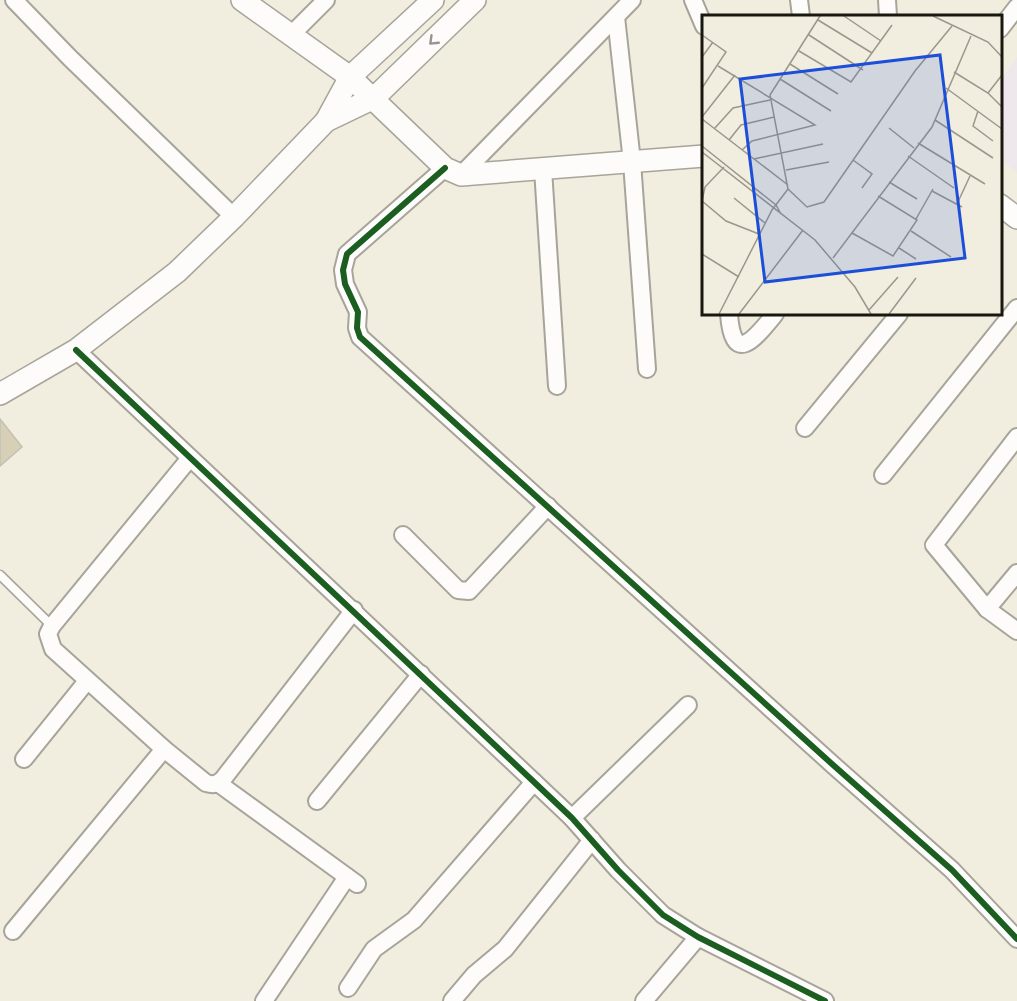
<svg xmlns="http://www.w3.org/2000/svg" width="1017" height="1001" viewBox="0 0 1017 1001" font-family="Manrope,sans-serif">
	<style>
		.education { fill: #eee8ed }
		.building { fill: #d7d0b6; stroke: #c3c0b5; stroke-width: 1.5 }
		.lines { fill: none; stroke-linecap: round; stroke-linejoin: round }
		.service-casing { stroke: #a7a49a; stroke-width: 11 }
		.minor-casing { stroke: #a7a49a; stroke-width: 20 }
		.tertiary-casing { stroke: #a7a49a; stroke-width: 24 }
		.service { stroke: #fdfcfa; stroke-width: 8 }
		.minor { stroke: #fdfcfa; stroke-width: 16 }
		.tertiary { stroke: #fdfcfa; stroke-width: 21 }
		.cycleway-casing { stroke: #fff; stroke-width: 10 }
		.cycleway { stroke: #1b5e20; stroke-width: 6 }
		.oneway { stroke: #969590 }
		.inset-road { fill: none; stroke: #9b978b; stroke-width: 1.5 }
		.view { fill: #1d4ed8; fill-opacity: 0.15; stroke: #1d4ed8; stroke-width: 3 }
		.inset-edge { fill: none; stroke: #19170e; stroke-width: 3 }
	</style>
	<rect width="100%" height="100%" fill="#f1eddf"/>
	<path class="education" d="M1017 57V173L1001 159 1000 80Z"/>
	<path class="building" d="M0 419 22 447 0 466Z"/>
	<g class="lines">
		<g class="service-casing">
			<path id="service" d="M0 575 52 626"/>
		</g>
		<g class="minor-casing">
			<g id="minor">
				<path d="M14 0 70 58 234 217"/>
				<path d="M693 0 704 26"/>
				<path d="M799 0 801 16"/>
				<path d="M887 0 888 16"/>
				<path d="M616 17 632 162 647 369"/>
				<path d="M1000 29 1017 7"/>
				<path d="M291 35 326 0"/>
				<path d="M445 168 347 254 343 270 345 284 358 312 357 328 360 337 832 764 952 870 1017 939"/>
				<path d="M543 169 557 386"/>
				<path d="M461 175 632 0"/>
				<path d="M729 314C733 368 756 337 775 314"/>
				<path d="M76 350 534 782 572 818 618 870 663 915 698 937 825 1001"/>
				<path d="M805 428 899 314"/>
				<path d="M1017 437 934 545 987 609 1017 631"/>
				<path d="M190 458 52 626 48 634 53 649 164 749 206 783C213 785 217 785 223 779L354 610"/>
				<path d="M883 475 1017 308"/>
				<path d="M403 535 458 590 469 591 548 506"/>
				<path d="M987 609 1017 573"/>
				<path d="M24 759 87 681"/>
				<path d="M218 783 357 884"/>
				<path d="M317 801 421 674"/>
				<path d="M572 818 688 705"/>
				<path d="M13 931 164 749"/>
				<path d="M348 988 374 949 414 920 534 782"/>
				<path d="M264 1001 347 877"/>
				<path d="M452 1001 474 975 505 949 592 840"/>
				<path d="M644 1001 698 937"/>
			</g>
		</g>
		<g class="tertiary-casing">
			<g id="tertiary">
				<path d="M242 0 350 77 445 168 461 175 704 156"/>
				<path d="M326 121 374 98 475 0"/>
				<path d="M1000 205 1017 218"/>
				<path d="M0 394 76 350 177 272 234 217 326 121 350 77 433 0"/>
			</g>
		</g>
		<use href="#service" class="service"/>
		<use href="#minor" class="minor"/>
		<use href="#tertiary" class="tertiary"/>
		<g class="cycleway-casing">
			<g id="cycleway">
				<path d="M445 168 347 254 343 270 345 284 358 312 357 328 360 337 832 764 952 870 1017 939"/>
				<path d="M76 350 534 782 572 818 618 870 663 915 698 937 825 1001"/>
			</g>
		</g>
		<use href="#cycleway" class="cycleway"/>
	</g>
	<defs><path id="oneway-chevron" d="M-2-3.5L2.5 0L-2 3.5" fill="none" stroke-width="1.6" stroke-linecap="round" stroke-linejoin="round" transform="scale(1.5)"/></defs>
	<use class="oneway" href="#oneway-chevron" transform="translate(433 41) rotate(136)"/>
	<g transform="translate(702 15)">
		<rect width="300" height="300" fill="#f1eddf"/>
		<path class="inset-road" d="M142 1 179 26M231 1 286 27 300 42M116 5 170 38M0 20 24 37 0 73M107 20 161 55M97 36 149 67 190 10M0 42 11 27M88 49 136 79M16 51 113 110 50 126 40 135M252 57 286 78 300 92M78 64 129 96M244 73 300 114M286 78 300 60M276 96 271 111 291 126M0 102 33 60M0 104 86 170M233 105 291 143M187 113 212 133M12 114 31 93 68 85M27 125 39 110 72 102M216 128 283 169M0 131 74 190 79 199M0 137 113 225 153 272 169 299M206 141 252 173M52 144 121 129M151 145 170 159 160 173M84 155 127 147M187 167 215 184M86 174 105 192 122 187 213 56 250 11M230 176 260 192M32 183 63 208M0 186 24 206 57 219M0 186 3 172 22 152M255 189 268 161M214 204 231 174M209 216 249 242M150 218 191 241 215 205 176 181M197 233 214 244M0 239 37 262M131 243 230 112 269 21M167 295 196 262M17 299 70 195 86 174 68 80 118 1M37 299 101 215M187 299 214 263"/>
		<path class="view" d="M238 40 263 243 63 267 38 64Z"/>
		<rect width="300" height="300" class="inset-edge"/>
	</g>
</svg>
